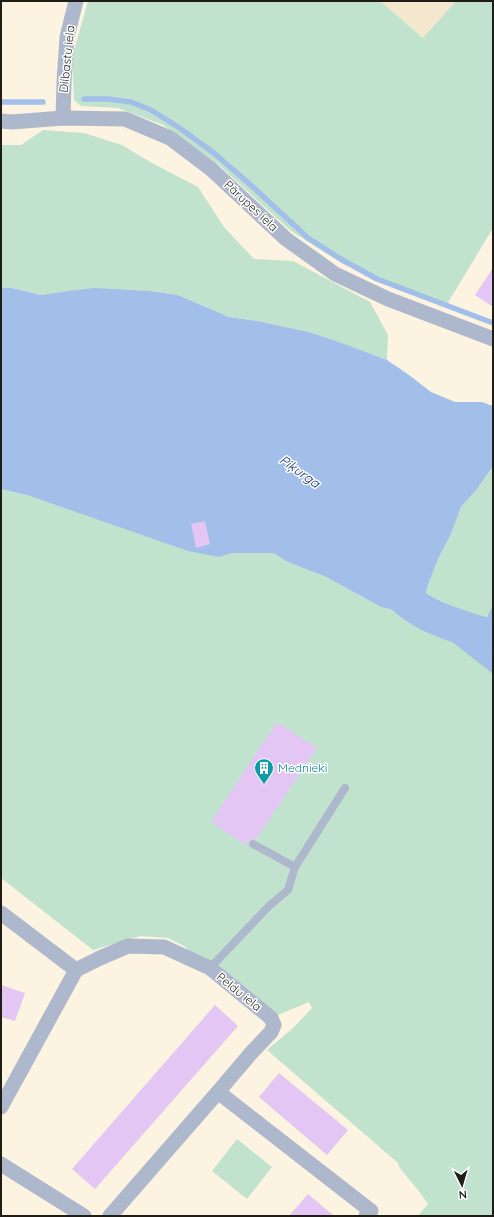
<svg xmlns="http://www.w3.org/2000/svg" width="494" height="1217" viewBox="0 0 494 1217" font-family="Quicksand,sans-serif">
	<style>
		.built { fill: #f3e7cd }
		.green { fill: #c1e3ce }
		.water { fill: #a2bfe9 }
		.lines { fill: none; stroke-linecap: round; stroke-linejoin: round }
		.stream { stroke: #a2bfe9; stroke-width: 5.5 }
		.river { stroke: #a2bfe9; stroke-width: 34 }
		.building { fill: #e3c6f3 }
		.lane { stroke: #aeb8cc; stroke-width: 8 }
		.street { stroke: #aeb8cc; stroke-width: 15 }
		.labels { text-anchor: middle; stroke-width: 3; stroke-linejoin: round; paint-order: stroke }
		.street-label { font-size: 12px; fill: #201d16; stroke: #fff }
		.culture-label { font-size: 12px; fill: #0d838f; stroke: #fff; text-anchor: start }
		.water-label { font-size: 13px; font-style: italic; fill: #042a5c; stroke: #fff }
	</style>
	<rect width="100%" height="100%" fill="#fcf3e0"/>
	<path class="built" d="M380 1H456L423 38Z"/>
	<g class="green">
		<path d="M88 1H380L423 38 456 1H493V228L446 306 345 265 291 231 220 166 163 125 118 108 81 106 74 100 72 58Z"/>
		<path d="M43 130 84 133 122 145 152 163 198 187 224 227 254 259 293 261 370 302 388 335 387 360 309 332 257 321 229 317 178 295 150 291 123 290 68 291 41 295 12 288H1V145H21Z"/>
		<path d="M493 466V605L482 628 445 633 493 674V1216H418L428 1204 421 1194 399 1167 398 1163 267 1050 293 1028 312 1008 309 1002 271 1018 184 946 168 938 140 936 93 950 1 878V489L30 496 219 557 232 553H273L288 562 326 577 381 607 423 605 428 585 438 559 451 534 461 507 477 489Z"/>
		<path d="M237 1139 272 1167 247 1199 212 1171Z"/>
	</g>
	<g class="water">
		<path d="M1 288H12L41 295 68 291 95 288 150 291 178 295 229 317 257 321 309 332 336 341 387 360 409 375 431 392 455 402H482L493 406V466L477 489 461 507 451 534 438 559 428 585 423 605 414 614 381 607 326 577 288 562 273 553H232L219 557 188 551 30 496 1 489Z"/>
		<path d="M493 605V674L441 633 450 613 482 627Z"/>
	</g>
	<g class="lines">
		<g class="stream">
			<path d="M84 99H107L131 102 151 110 178 127 214 153 254 188 308 238 339 258 377 279 493 323"/>
			<path d="M1 102H43"/>
		</g>
		<path class="river" d="M385 576C412 616 450 624 493 637"/>
	</g>
	<g class="building">
		<path d="M493 268V307L475 295Z"/>
		<path d="M205 521 210 544 196 548 191 524Z"/>
		<path d="M277 722 317 748 256 839H252L248 841V846L211 822Z"/>
		<path d="M1 985 25 993 15 1021 1 1017Z"/>
		<path d="M215 1005 238 1026 95 1189 72 1169Z"/>
		<path d="M279 1073 348 1130 327 1155 259 1097Z"/>
		<path d="M308 1194 334 1216H289Z"/>
	</g>
	<g class="lines">
		<g class="lane">
			<path d="M253 844 295 867"/>
			<path d="M210 968 269 906 288 890 295 867 345 788"/>
		</g>
		<g class="street">
			<path d="M63 118 64 82 67 37 76 1"/>
			<path d="M1 121 12 122 63 118 125 119 170 138 211 169 286 239 335 274 388 299 493 339"/>
			<path d="M1 913 76 970"/>
			<path d="M1 1107 76 970 100 958 128 946 164 947 210 968 271 1018 274 1025 271 1032 251 1053 218 1092 371 1211 366 1216"/>
			<path d="M1 1164 84 1216"/>
			<path d="M110 1216 218 1092"/>
		</g>
	</g>
	<defs>
		<g id="building-pin" transform="scale(1)"><path d="M0 17L-7.5 6A9.5 9.5 0 1 1 7.5 6Z" fill="#0f9aa8" stroke="#fff"/><path d="M-4-6H4V6H1V3H-1V6H-4ZM-2.5-4.3h1.7v1.8h-1.7ZM.8-4.3h1.7v1.8H.8ZM-2.5-1h1.7V.8h-1.7ZM.8-1h1.7V.8H.8Z" fill="#fff"/></g>
	</defs>
	<g fill-rule="evenodd">
		<use href="#building-pin" x="264" y="768"/>
	</g>
	<g class="labels">
		<g class="street-label">
			<text transform="translate(67 59) rotate(-84)" y="4">Dilbastu iela</text>
			<text transform="translate(251 206) rotate(43)" y="4">Pārupes iela</text>
			<text transform="translate(239 992) rotate(39)" y="4">Peldu iela</text>
		</g>
		<g class="culture-label">
			<text x="278" y="772">Mednieki</text>
		</g>
		<g class="water-label">
			<text transform="translate(300 471) rotate(36)" y="5">Piķurga</text>
		</g>
	</g>
	<rect width="494" height="1217" fill="none" stroke="#201d16" stroke-width="4"/>
	<g transform="translate(462 1185) rotate(175)" stroke="#ffffff" stroke-width="3" paint-order="stroke">
	<path d="M0-3L7 15L0 10L-7 15Z" fill="#201d16"/>
	<text y="-6" font-size="11" font-weight="bold" text-anchor="middle" fill="#201d16">N</text>
	</g>
</svg>
